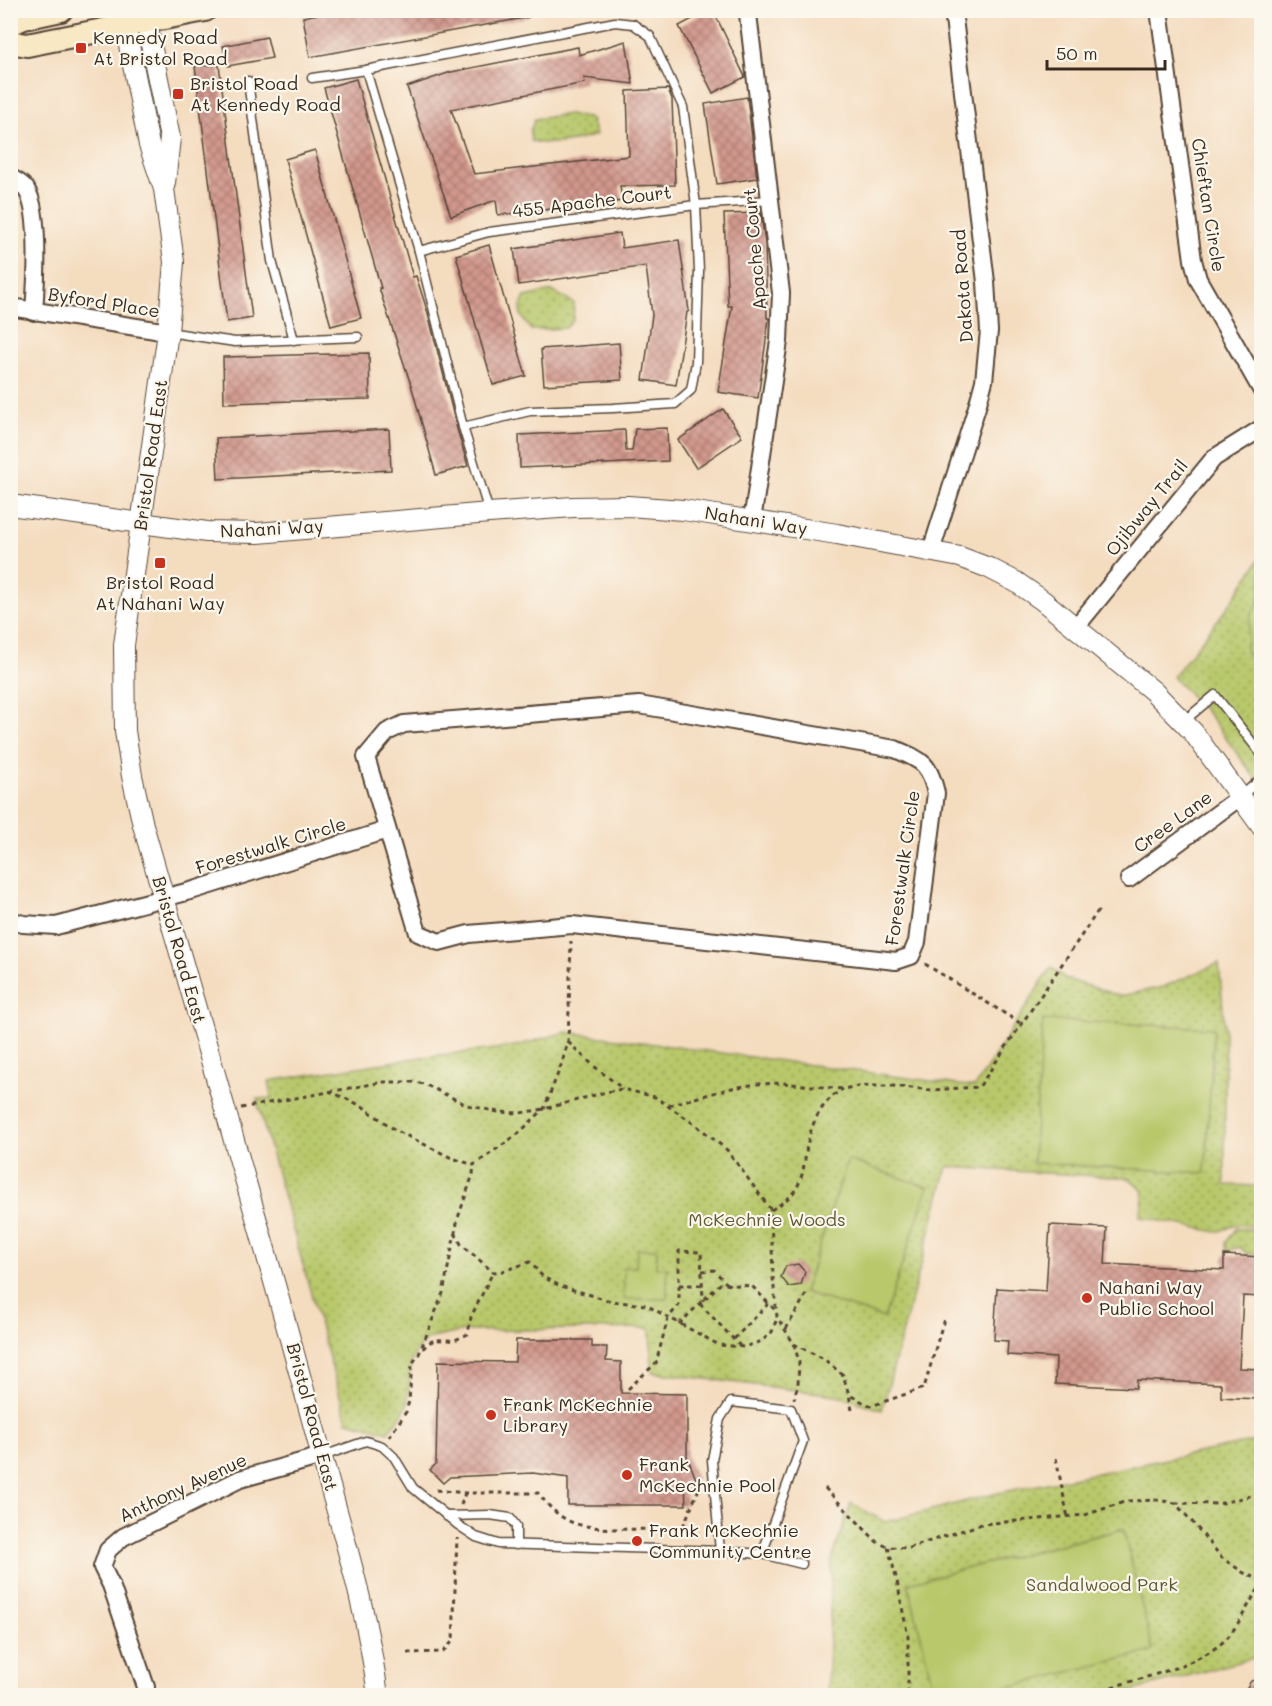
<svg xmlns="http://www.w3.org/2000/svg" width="1272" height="1706" viewBox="0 0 1272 1706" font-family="Mali,sans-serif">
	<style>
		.park { fill: url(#park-dots); stroke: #7a7944; stroke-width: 1.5 }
		.pitch { fill: #b8c86a; stroke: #7a7944; stroke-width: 1.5 }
		.building { fill: url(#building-cross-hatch) }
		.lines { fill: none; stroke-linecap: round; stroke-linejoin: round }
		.service-casing { stroke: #574536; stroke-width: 11 }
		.minor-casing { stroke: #574536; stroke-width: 20 }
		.tertiary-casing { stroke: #574536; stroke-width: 22 }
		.secondary-casing { stroke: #574536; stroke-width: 26 }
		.path { stroke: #574536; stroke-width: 3; stroke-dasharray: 4.5 4.5; stroke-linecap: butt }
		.service { stroke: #fff; stroke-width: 8 }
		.minor { stroke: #fff; stroke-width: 16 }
		.tertiary { stroke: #fff; stroke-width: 20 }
		.secondary { stroke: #f8e8c3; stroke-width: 22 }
		.poi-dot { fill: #c8321e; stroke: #fbf7ec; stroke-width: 2 }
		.labels { text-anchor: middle; stroke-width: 4.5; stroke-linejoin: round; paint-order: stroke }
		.poi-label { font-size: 18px; fill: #3b2a1e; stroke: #fbf7ec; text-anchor: start }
		.street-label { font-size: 18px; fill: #3b2a1e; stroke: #fbf7ec }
		.park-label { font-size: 18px; fill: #605935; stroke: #fbf7ec }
	</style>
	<defs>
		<pattern id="park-dots" width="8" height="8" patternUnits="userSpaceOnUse" patternTransform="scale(1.5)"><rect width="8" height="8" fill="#b8c86a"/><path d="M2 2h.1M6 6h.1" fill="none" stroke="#97a357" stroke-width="1.8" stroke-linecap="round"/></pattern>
		<pattern id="building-cross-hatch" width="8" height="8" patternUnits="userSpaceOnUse" patternTransform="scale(1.5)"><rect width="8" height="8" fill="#d2988d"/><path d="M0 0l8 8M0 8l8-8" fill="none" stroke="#ac7c73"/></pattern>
	</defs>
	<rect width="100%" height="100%" fill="#fbf7ec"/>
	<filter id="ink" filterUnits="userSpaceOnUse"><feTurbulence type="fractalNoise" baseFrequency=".0167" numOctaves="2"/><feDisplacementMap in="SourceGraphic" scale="12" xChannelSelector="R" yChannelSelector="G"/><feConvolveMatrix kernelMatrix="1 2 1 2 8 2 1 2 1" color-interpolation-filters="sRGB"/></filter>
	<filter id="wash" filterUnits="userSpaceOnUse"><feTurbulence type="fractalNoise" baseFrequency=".008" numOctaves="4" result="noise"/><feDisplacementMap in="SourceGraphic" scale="24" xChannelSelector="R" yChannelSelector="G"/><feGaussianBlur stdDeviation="1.35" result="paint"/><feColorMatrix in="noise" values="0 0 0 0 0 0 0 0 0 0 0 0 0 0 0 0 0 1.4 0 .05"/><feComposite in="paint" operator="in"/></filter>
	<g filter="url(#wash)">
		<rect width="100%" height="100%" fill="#f4dcbf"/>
		<g class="park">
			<path d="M569 114 591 119 596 135C575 142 552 146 531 141L530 131 535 119Z"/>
			<path d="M552 291 574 303 573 320 566 328 531 330C521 316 516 313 525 297Z"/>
			<path d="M1261 557V786L1209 715 1173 677 1230 604Z"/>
			<path d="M1219 963 1225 1031V1185L1261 1186V1226L1236 1225 1217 1232 1140 1217 1144 1192 1129 1178 947 1167 882 1410 836 1395 652 1372 650 1328 464 1331 427 1339 417 1350 411 1362 408 1402 402 1415 388 1432 347 1421 259 1109 257 1099 271 1098 269 1081 422 1057 496 1049 520 1045 566 1032 975 1087 1051 967 1066 979 1120 996 1163 987Z"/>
			<path d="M1236 1229H1251L1261 1240V1254H1247L1240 1247 1227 1251 1226 1243Z"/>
			<path d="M1261 1440V1656L1117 1695 827 1696 832 1559 851 1503 885 1522 998 1493Z"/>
		</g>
		<g class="pitch">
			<path d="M1261 595V675L1246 652 1250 619Z"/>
			<path d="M1043 1020 1214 1028 1205 1173 1033 1163Z"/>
			<path d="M848 1160 928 1187 884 1318 804 1292Z"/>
			<path d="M637 1249H657L656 1268H667V1299H624V1267H636Z"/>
			<path d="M1123 1529 1153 1651 976 1695H935L908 1583Z"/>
		</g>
		<g id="blocks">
			<g class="building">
				<path d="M338 10H529V17L310 57 303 17Z"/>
				<path d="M709 10H713L745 77 713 93 679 26Z"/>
				<path d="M267 37 272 58 228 66 223 46Z"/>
				<path d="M626 41 633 84 584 78 585 83 451 109 474 174 629 156 627 91 668 89 672 99 675 185 620 186 622 201 498 215 496 200 451 216 407 87 451 72 578 47 579 55Z"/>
				<path d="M219 65 252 318 227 322 195 66Z"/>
				<path d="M356 79 413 277 416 276 428 313 457 429 468 466 436 475 412 388 379 288H381L324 88Z"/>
				<path d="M747 97 757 178 717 184 705 104Z"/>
				<path d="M315 150 361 318 331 326 285 159Z"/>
				<path d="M761 213 765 244 767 318H769L758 398 718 392 732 306H728L724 214Z"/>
				<path d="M620 233 622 248 679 240 689 311 687 312 676 385 643 380 652 315 646 266 519 285 514 249Z"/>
				<path d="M489 245 526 376 493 385 456 255Z"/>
				<path d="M619 343 622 380 544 385 541 349Z"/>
				<path d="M369 353 370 399 224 403 223 357Z"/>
				<path d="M723 409 742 437 696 468 678 440Z"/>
				<path d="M667 428 668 461 520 468 519 435 625 430 626 451H632L635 429Z"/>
				<path d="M389 429 391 470 218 479 216 438Z"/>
				<path d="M1050 1225 1107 1228 1105 1264 1224 1270V1255L1262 1257V1297L1243 1296 1239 1368 1258 1369 1256 1399 1221 1397V1384L1137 1380 1136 1388 1055 1384 1056 1358 1007 1355 1008 1341 994 1340 997 1288 1046 1291Z"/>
				<path d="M798 1264 805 1272 801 1285 789 1287 781 1277 786 1266Z"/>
				<path d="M516 1340H592V1347H607L606 1361 621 1362V1393L687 1394V1456L696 1479 685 1483 686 1505H568V1478L533 1473 450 1477 443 1483 430 1470 436 1464 438 1361 515 1362Z"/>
				<path d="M1262 1677V1695H1242L1251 1681Z"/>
			</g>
		</g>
	</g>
	<g filter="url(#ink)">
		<use href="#blocks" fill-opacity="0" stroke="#574536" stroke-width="1.5"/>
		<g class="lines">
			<g class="service-casing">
				<g id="service">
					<path d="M366 70 419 251 463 427 489 512"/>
					<path d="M312 78 366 70 615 22 633 24 650 36 683 107 696 205 699 271 696 362 691 390 675 404 613 408 530 411 463 427"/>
					<path d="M248 81 272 261 294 340"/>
					<path d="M419 251 489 232 696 205 770 200"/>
					<path d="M168 332 235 342 358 337"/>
					<path d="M1184 721 1215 695 1262 755"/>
					<path d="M1240 797 1262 778"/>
					<path d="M323 1456 366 1441 382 1446 394 1457 413 1488 458 1525 476 1537 498 1544 720 1551 762 1554 802 1564"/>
					<path d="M446 1516 490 1515 510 1518 516 1526V1545"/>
					<path d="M720 1551 712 1460 720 1419 731 1402 791 1409 803 1441 762 1554"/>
				</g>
			</g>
			<g class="minor-casing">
				<g id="minor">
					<path d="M745 10 748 14 781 293 779 341 752 521"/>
					<path d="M1159 10 1193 260 1198 279 1262 391"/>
					<path d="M10 178C16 180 22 184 26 189 41 211 36 285 34 312"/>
					<path d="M10 307 168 332"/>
					<path d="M931 551 977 407 984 381 989 331 986 282 953 10"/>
					<path d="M1076 627 1214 458 1262 428"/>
					<path d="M639 705 895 749C923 761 929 763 936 793L917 942 911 956 896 961 572 925 469 934 439 942 418 933 366 757 387 732 404 724Z"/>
					<path d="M1129 879 1240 797"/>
					<path d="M10 920 23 924 56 926 194 890 387 830"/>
					<path d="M146 1696V1687L111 1585 102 1567 108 1550 123 1537 240 1479 322 1456"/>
				</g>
			</g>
			<g class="tertiary-casing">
				<g id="tertiary">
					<path d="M122 10 149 145 164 189 174 262 168 332 124 645 125 731 132 776 143 825C201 1027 261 1228 315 1431 338 1519 367 1605 378 1696"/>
					<path d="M144 10 170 138 165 183"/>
					<path d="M10 505 207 532 258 533 489 513 573 507 628 506 683 510 837 534 960 557 989 568 1016 582 1042 600 1153 691 1193 732 1262 827"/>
				</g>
			</g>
			<g class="secondary-casing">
				<g id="secondary">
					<path d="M10 24 24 18 61 10"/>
					<path d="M10 42 27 45 205 10"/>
				</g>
			</g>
			<g class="path">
				<path d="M925 964 1020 1023"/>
				<path d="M568 1042 595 1067 623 1089"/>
				<path d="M329 1091 362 1106 395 1130 452 1158 474 1165 518 1134 544 1109 562 1063 568 1042 571 941"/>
				<path d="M669 1105 732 1088 757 1084 783 1083 843 1089 859 1086H893L931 1090 979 1087 1100 908"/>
				<path d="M241 1108 383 1082H413L424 1084 467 1105 498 1112 520 1113 544 1109 606 1092 623 1089 655 1097 696 1125 727 1150 771 1210 773 1278 777 1317 794 1344 799 1362 798 1384 794 1399"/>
				<path d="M771 1210C781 1204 790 1198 796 1189 803 1177 804 1165 806 1152 810 1126 820 1102 843 1089"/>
				<path d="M455 1233 461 1244 493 1272 503 1271 530 1262 543 1277 560 1286 611 1301 646 1305 719 1345 744 1347 762 1341 772 1332 777 1318"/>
				<path d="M702 1271 714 1270 727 1284"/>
				<path d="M679 1285H702"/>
				<path d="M700 1304 740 1346"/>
				<path d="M679 1324 720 1284 752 1286 776 1311"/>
				<path d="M786 1329 807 1293"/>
				<path d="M734 1339 769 1303"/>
				<path d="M794 1344 824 1359 843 1375 849 1395"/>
				<path d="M423 1349C432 1336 441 1341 454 1340 458 1339 464 1336 468 1334L471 1317 493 1272"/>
				<path d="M628 1389 656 1363 668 1318 679 1305V1251L701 1252 703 1301"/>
				<path d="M852 1410 849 1395 871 1406 924 1388 944 1319"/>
				<path d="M389 1437 406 1412 409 1401 412 1364 419 1354 443 1293 458 1218 473 1174 474 1165"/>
				<path d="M1056 1458 1068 1518"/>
				<path d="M825 1488 877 1542 888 1547 909 1548 982 1524 1085 1515 1127 1501 1157 1500 1175 1503 1195 1525 1222 1558 1244 1573 1262 1581"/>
				<path d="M436 1490 465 1493H538C547 1504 555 1514 569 1521 589 1532 656 1529 682 1529L701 1484"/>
				<path d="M1175 1503 1218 1504 1262 1493"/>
				<path d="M461 1505 465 1493"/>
				<path d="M888 1547 897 1581 908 1637V1696"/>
				<path d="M407 1653 443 1652 453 1641 457 1538"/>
				<path d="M1077 1696C1118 1684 1197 1669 1226 1639 1241 1623 1248 1602 1262 1585"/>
			</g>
			<use href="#service" class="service"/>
			<use href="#minor" class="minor"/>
			<use href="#tertiary" class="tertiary"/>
			<use href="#secondary" class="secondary"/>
		</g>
	</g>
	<g class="poi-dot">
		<rect x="75" y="42" width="12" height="12" rx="3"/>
		<rect x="172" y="88" width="12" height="12" rx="3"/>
		<rect x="154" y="557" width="12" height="12" rx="3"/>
		<circle cx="1087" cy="1298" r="6"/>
		<circle cx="491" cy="1415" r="6"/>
		<circle cx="627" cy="1475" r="6"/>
		<circle cx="637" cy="1541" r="6"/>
	</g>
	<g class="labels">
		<g class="poi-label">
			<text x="93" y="44">Kennedy Road<tspan x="93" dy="21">At Bristol Road</tspan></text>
			<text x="190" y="90">Bristol Road<tspan x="190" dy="21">At Kennedy Road</tspan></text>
			<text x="160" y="589" text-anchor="middle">Bristol Road<tspan x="160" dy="21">At Nahani Way</tspan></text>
			<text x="1099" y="1294">Nahani Way<tspan x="1099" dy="21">Public School</tspan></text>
			<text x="503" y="1411">Frank McKechnie<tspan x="503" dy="21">Library</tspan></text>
			<text x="639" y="1471">Frank<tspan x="639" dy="21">McKechnie Pool</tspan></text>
			<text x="649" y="1537">Frank McKechnie<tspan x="649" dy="21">Community Centre</tspan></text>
		</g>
		<g class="street-label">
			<text transform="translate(592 202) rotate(-7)" y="6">455 Apache Court</text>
			<text transform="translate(1208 205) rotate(81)" y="6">Chieftan Circle</text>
			<text transform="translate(755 249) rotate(-95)" y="6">Apache Court</text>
			<text transform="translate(963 286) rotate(-94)" y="6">Dakota Road</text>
			<text transform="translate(104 303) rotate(9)" y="6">Byford Place</text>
			<text transform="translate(151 455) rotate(-82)" y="6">Bristol Road East</text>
			<text transform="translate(1147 508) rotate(-51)" y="6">Ojibway Trail</text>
			<text transform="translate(756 521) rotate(9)" y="6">Nahani Way</text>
			<text transform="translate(272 529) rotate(-3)" y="6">Nahani Way</text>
			<text transform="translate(1173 822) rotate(-36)" y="6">Cree Lane</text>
			<text transform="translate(271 846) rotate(-17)" y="6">Forestwalk Circle</text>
			<text transform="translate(903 868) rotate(-82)" y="6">Forestwalk Circle</text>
			<text transform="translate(179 950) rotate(74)" y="6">Bristol Road East</text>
			<text transform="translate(312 1417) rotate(75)" y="6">Bristol Road East</text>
			<text transform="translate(183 1488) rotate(-25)" y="6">Anthony Avenue</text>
		</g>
		<g class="park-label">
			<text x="767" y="1226">McKechnie Woods</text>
			<text x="1102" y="1591">Sandalwood Park</text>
		</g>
	</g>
	<rect width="1272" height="1706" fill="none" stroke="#fbf7ec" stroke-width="36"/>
	<path d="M1047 60v9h118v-9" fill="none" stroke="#3b2a1e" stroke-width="3"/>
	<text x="1056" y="60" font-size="18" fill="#3b2a1e" stroke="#fbf7ec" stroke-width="4.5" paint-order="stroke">50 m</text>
</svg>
